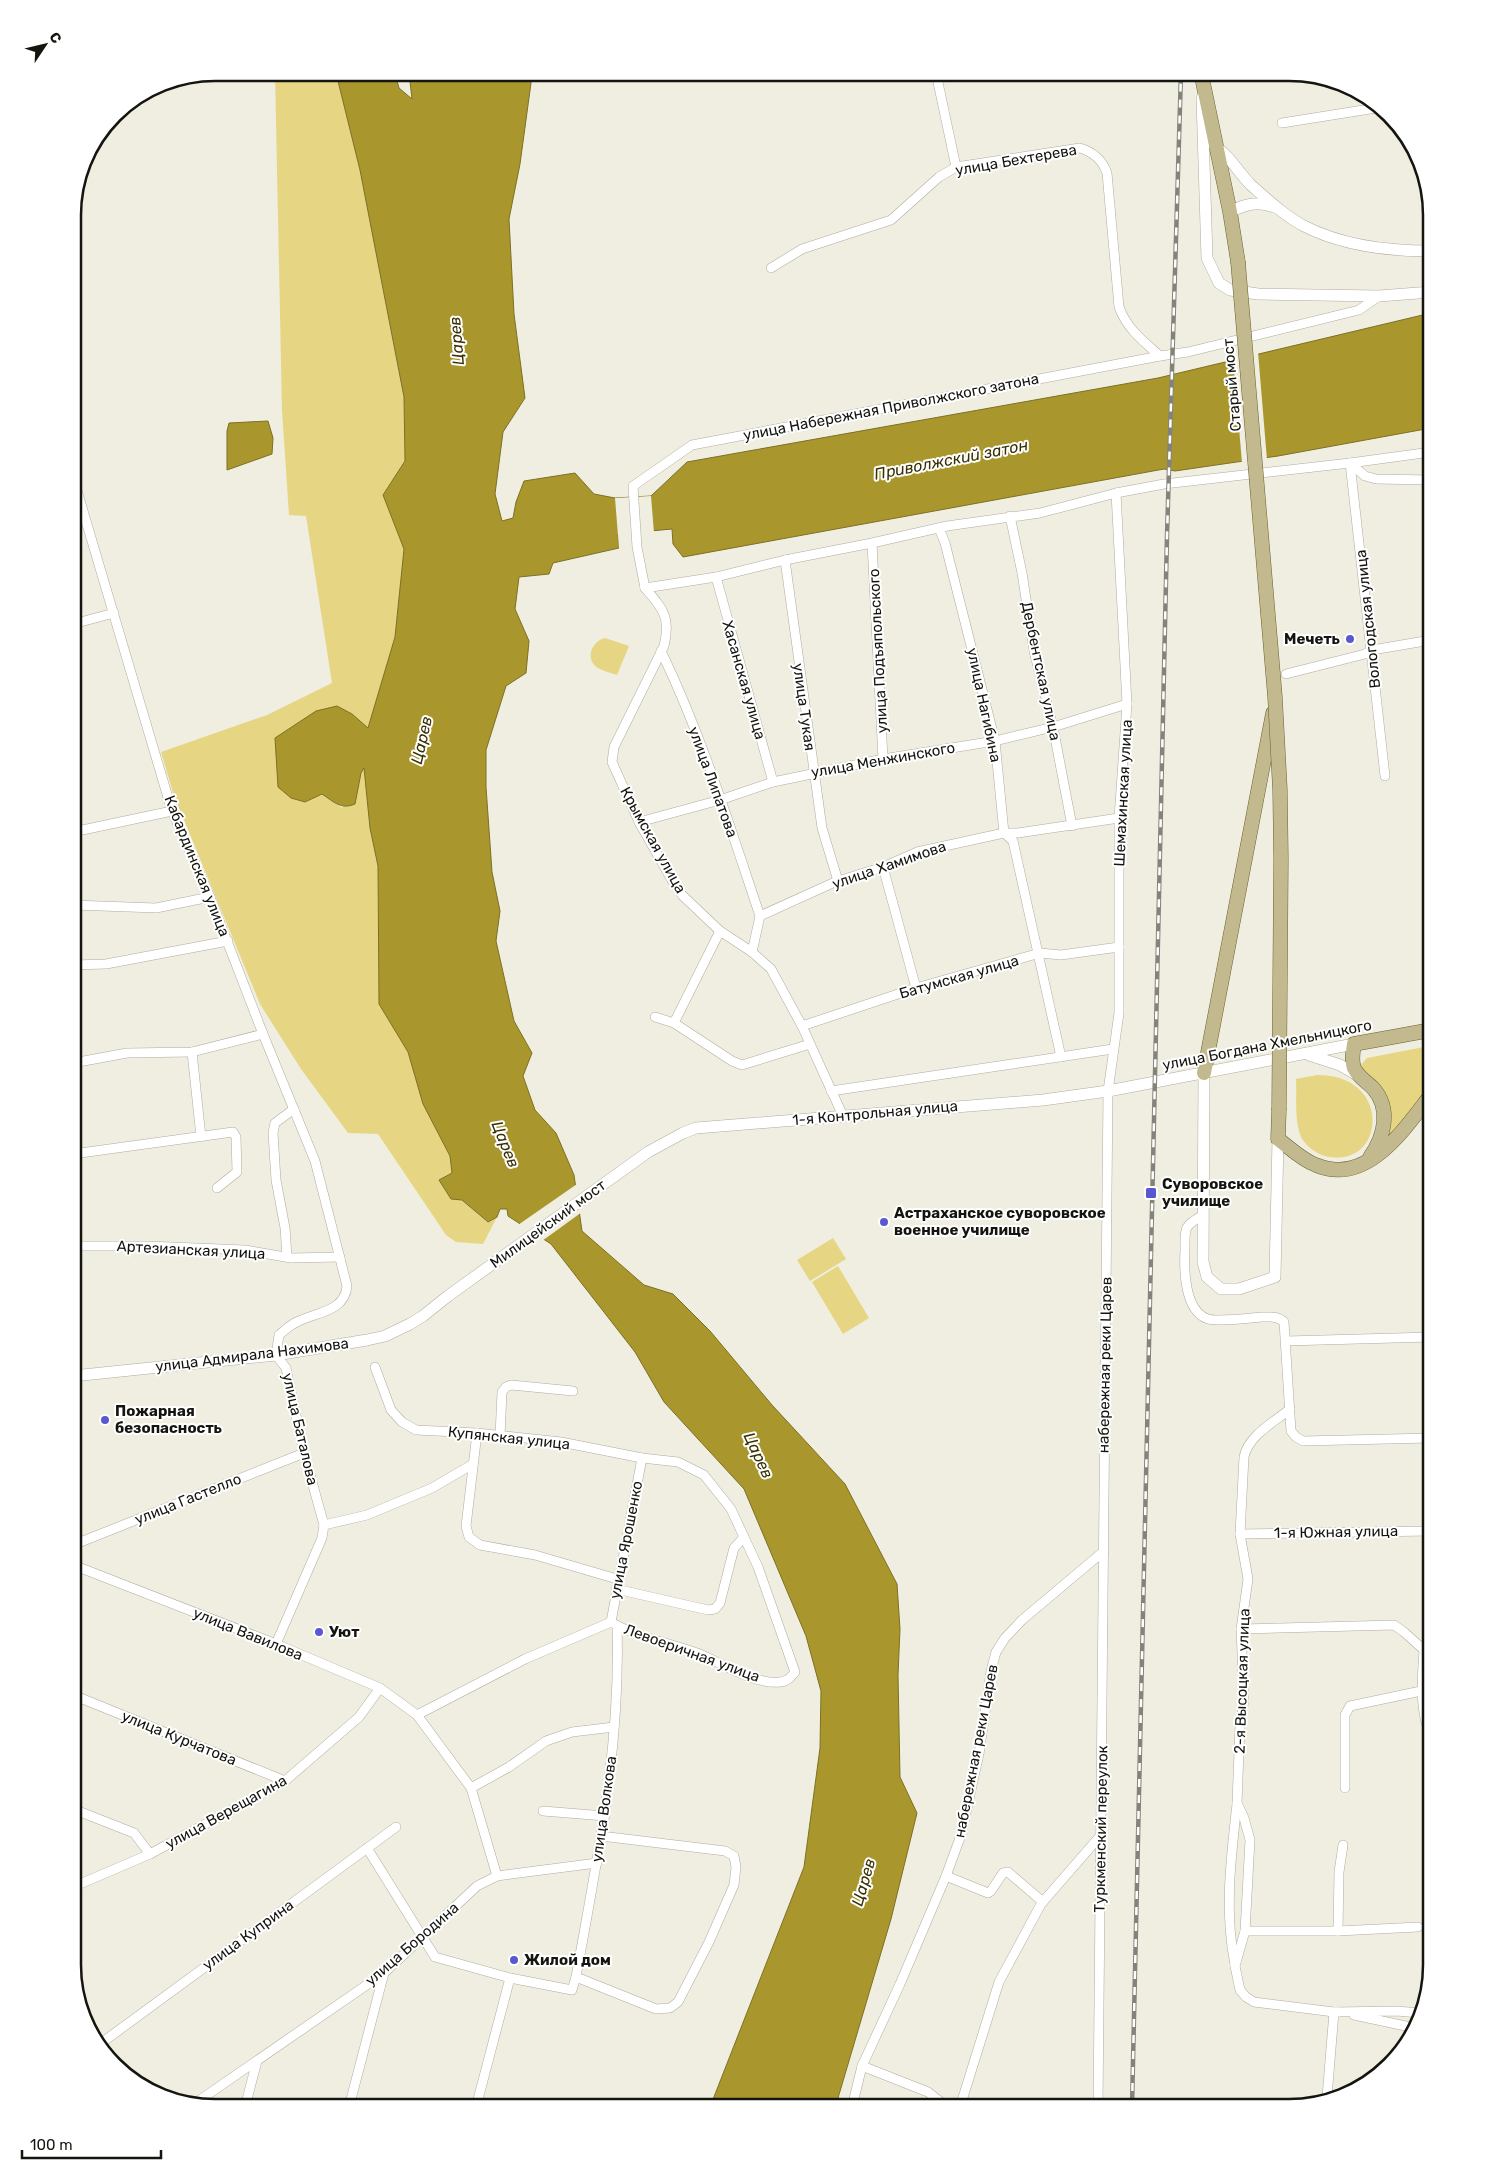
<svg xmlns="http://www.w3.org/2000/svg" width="1504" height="2180" viewBox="0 0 1504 2180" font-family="Rubik,sans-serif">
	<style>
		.green { fill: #e6d683 }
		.water { fill: #a9972d; stroke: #7d7024 }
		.pier { fill: #f0eee0 }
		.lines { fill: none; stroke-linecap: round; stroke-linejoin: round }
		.minor-casing { stroke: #afac9f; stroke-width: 10 }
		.secondary-casing { stroke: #afac9f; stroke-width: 12 }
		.primary-casing { stroke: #6b6231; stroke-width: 15 }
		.minor { stroke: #fff; stroke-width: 9 }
		.secondary { stroke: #fff; stroke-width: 11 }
		.primary { stroke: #c2b98e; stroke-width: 14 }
		.rail-casing { stroke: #84837a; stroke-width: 4.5 }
		.rail { stroke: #fff; stroke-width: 2.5; stroke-dasharray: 8; stroke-linecap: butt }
		.primary-bridge-casing { stroke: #6b6231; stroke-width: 15; stroke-linecap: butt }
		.primary-bridge { stroke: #c2b98e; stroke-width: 14 }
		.poi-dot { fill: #5a58d0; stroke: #fff; stroke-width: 2 }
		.labels { text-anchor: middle; stroke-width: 4; stroke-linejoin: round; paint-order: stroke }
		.street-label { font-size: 15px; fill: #151510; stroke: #fff }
		.poi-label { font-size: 15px; font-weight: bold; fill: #151510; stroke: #fff; text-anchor: start }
		.water-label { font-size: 16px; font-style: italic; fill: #383003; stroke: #fff }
		.rim { fill: none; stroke: #151510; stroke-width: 2.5 }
	</style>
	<rect width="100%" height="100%" fill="#f0eee0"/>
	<g class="green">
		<path d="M275 73H336L360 170 404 397 405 461 383 495 404 549 395 637 368 729 352 714 291 798 305 802 322 794 342 808 364 767 370 828 378 866 379 1004 408 1052 423 1104 450 1156 452 1173 439 1180 487 1222 497 1217 483 1244 456 1242 446 1235 378 1134 348 1133 301 1069 260 1004 174 796 161 752 267 715 332 683 306 516 289 515 282 411Z"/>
		<path d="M605 638 629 646 617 675C611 673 603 671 598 668 584 659 592 641 605 638Z"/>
		<path d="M1429 1046 1431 1047V1084L1390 1137 1387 1136C1392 1115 1391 1095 1374 1079 1369 1074 1363 1073 1361 1065L1367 1058Z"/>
		<path d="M1317 1075C1394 1074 1386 1171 1325 1156 1315 1153 1306 1146 1301 1137 1294 1120 1297 1097 1296 1079Z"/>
		<path d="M833 1238 846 1259 810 1281 797 1260Z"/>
		<path d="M838 1266 869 1318 843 1334 812 1282Z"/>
	</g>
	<g class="water">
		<path d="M336 73H395L399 88 412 99 409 73H530L531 83 520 164 509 219 514 314 525 398 503 432 495 494 502 521 513 518 516 502 524 481 575 473 594 494 615 498 651 496 687 462 1158 378 1431 313V428L1278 456 1175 471 1164 469 683 557 673 544 672 529 618 534 619 548 553 563 549 574 519 577 515 609 529 641 526 673 506 686 486 750V787L492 872 500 911 496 941 514 1021 532 1053 523 1076 535 1110 556 1133 574 1175 582 1231 644 1285 673 1294 710 1331 772 1405 845 1484 897 1584 900 1629 898 1675 900 1777 917 1813 891 1919 838 2098 834 2107H710L804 1867 820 1748 821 1691 806 1636 744 1489 664 1402 635 1352 551 1244 508 1216 507 1209H500L497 1217 488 1222 462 1200 451 1199 439 1180 452 1173 450 1156 423 1104 408 1052 379 1004 378 866 370 828 364 768 361 773 355 804C341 810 334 802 322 794L305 802 291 798 278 787 275 738 316 711 337 706 352 714 368 728 395 637 404 549 383 495 405 461 404 397 360 170Z"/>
		<path d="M268 421 273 438 272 454 227 470V431L229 423Z"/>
	</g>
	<g class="pier">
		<path d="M1258 352 1267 460 1242 463 1233 357Z"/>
		<path d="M651 496 654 533 621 536 622 548H619L615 498Z"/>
		<path d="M577 1184 582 1212 542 1241 518 1225Z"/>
	</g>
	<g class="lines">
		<g class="minor-casing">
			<g id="minor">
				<path d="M936 73 956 167"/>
				<path d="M1282 123 1376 108"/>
				<path d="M771 268 802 249 891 220 939 177 956 167 1080 148C1093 152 1102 159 1107 173L1119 307C1127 329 1143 341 1160 356"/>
				<path d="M73 477 172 811 210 897 263 1034 315 1161 347 1286C345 1311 318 1312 299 1321 291 1324 286 1329 279 1335L276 1355 286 1368 304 1453 324 1525 322 1538 276 1644"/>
				<path d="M1010 516 1022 573 1034 651 1053 727 1072 826"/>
				<path d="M939 528 945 543 995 741 1004 833 1013 841 1061 1057"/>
				<path d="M872 543 883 759"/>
				<path d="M785 560 822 828 838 881"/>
				<path d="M716 577 773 782"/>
				<path d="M645 588 637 547 633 486 692 445 1160 356 1188 352 1359 310 1379 296"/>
				<path d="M645 588 716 577 785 560 872 543 947 526 1040 513 1116 493 1164 484 1350 463 1365 476 1376 479 1431 480"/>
				<path d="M645 588C663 609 671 617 664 646L614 747 612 762 639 822 673 882 682 895 720 931 752 952 771 969 802 1026 843 1116"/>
				<path d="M73 624 114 613"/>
				<path d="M661 651C702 736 730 827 760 916"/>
				<path d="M1286 674 1365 654 1372 650 1431 640"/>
				<path d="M1385 776 1350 463 1431 452"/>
				<path d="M639 822 720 800 773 782 883 759 995 741 1053 727 1127 704"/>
				<path d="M73 832 172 811"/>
				<path d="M883 867 916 988"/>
				<path d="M73 905 156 908 210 897"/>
				<path d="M752 952 760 916 835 882 883 867 917 852 1004 833H1018L1119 818"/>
				<path d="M73 965 106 964 228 941"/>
				<path d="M655 1017 674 1023 732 1061 742 1065 810 1044"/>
				<path d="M674 1023 720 931"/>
				<path d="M802 1026 916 988 1040 953 1061 955 1119 947"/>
				<path d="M192 1052 201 1137"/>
				<path d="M73 1063 127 1053 192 1052 263 1034"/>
				<path d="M831 1091 1113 1049"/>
				<path d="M73 1154 233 1132 236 1137 237 1172 217 1188"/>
				<path d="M1202 1216C1183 1226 1185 1229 1185 1250 1184 1269 1184 1311 1208 1319 1218 1322 1250 1318 1262 1317 1270 1317 1278 1316 1284 1322L1291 1431 1296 1437 1303 1441 1431 1438"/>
				<path d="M73 1246H148L245 1250 291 1258 340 1257"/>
				<path d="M287 1257 285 1228 276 1180 273 1133 275 1123 294 1109"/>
				<path d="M1286 1341 1431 1337"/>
				<path d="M375 1367 391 1410 402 1422 416 1430 477 1433 561 1442 642 1458 678 1462 704 1475 731 1509 744 1537 758 1567 795 1672C791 1677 787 1682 780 1682 755 1685 720 1662 697 1653 669 1643 636 1637 611 1622L525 1659 417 1715"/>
				<path d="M1290 1409C1274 1422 1248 1436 1244 1457L1240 1534 1248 1579 1241 1629 1244 1700 1240 1726 1237 1803 1244 1818 1250 1840 1245 1931 1235 1966 1240 1990 1246 1997 1254 2002 1334 2012 1397 2011 1419 2013"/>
				<path d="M477 1433 466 1526 469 1537 480 1545 535 1555 617 1579"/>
				<path d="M500 1436 502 1392 506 1387 511 1385 573 1391"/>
				<path d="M324 1525 367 1515 432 1488 473 1464"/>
				<path d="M1240 1534 1431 1531"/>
				<path d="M73 1545 304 1453"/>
				<path d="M73 1565 276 1644 380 1688 417 1715 471 1788 497 1876"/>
				<path d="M616 1589 708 1610 715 1609 720 1603 734 1548 744 1537"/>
				<path d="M611 1622 642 1458"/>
				<path d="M1241 1629 1394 1625 1404 1632 1424 1650 1431 1641"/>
				<path d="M1424 1650C1422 1681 1419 1709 1431 1737"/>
				<path d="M73 1695 285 1781"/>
				<path d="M471 1788 509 1767 546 1741 572 1732 614 1727"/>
				<path d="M1345 1788V1715L1350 1706 1421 1691"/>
				<path d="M73 1809 134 1833 150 1854"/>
				<path d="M543 1811 605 1816"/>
				<path d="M367 1848 435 1957 510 1978 572 1990 576 1977C597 1860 621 1746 617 1626"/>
				<path d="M946 1876 988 1893 991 1891 1003 1873 1008 1872 1043 1902"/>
				<path d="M73 1887 150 1854 285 1781 359 1717 380 1688"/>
				<path d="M1245 1931H1338L1418 1927"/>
				<path d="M1338 1931 1339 1872 1343 1845"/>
				<path d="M1235 1965C1224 1911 1231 1858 1237 1804"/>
				<path d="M576 1977 656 2009 670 2008 678 2002 709 1942 734 1885 736 1867 734 1856 725 1851 601 1836"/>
				<path d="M1354 2015 1415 2028"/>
				<path d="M100 2044 396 1827"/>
				<path d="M862 2066 928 2092 947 2107"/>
				<path d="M1327 2097 1334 2012H1338"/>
				<path d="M194 2104 384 1973 477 1886 497 1876 597 1863"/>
				<path d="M245 2107 257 2061"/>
				<path d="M349 2107 384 1973"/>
				<path d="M476 2107 510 1978"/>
				<path d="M852 2107 862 2066 900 1984 946 1876 961 1835 979 1754 991 1671 996 1652 1005 1638 1022 1620 1104 1551"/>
				<path d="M960 2107 999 1982 1041 1904 1101 1835"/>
				<path d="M1098 2107 1108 1091 1119 1013V818L1127 704 1116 493"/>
			</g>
		</g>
		<g class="secondary-casing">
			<g id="secondary">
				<path d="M1202 98 1207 258 1219 283 1230 290 1258 294 1379 296 1431 292"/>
				<path d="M1215 147C1227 152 1241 176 1252 186 1268 200 1285 216 1304 226 1341 245 1390 251 1431 251"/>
				<path d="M1230 212C1245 204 1258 201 1274 207"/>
				<path d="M1309 1055 1340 1065 1359 1076"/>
				<path d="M1204 1073 1203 1262 1207 1277 1221 1289H1239L1275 1277 1278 1139"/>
				<path d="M73 1376 276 1355 367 1340 385 1336 410 1324 423 1316 448 1296 648 1152 683 1133 696 1128 1043 1100 1108 1091 1354 1044"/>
			</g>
		</g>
		<g class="primary-casing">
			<g id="primary">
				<path d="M1201 73 1230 212 1238 262"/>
				<path d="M1204 1073 1273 713"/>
				<path d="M1279 1110 1278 1139C1290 1148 1302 1160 1316 1165 1367 1187 1405 1128 1431 1095"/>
				<path d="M1370 1157C1385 1136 1391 1108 1373 1088 1366 1081 1358 1077 1354 1068 1351 1060 1353 1052 1354 1044L1431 1030"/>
			</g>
		</g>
		<use href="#minor" class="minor"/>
		<use href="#secondary" class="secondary"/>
		<use href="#primary" class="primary"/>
		<g class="rail-casing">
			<path id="rail" d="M1132 2107 1167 536 1181 73"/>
		</g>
		<use href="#rail" class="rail"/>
		<g class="primary-bridge-casing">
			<path id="primary-bridge" d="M1238 262 1275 697 1280 790 1281 859 1279 1110"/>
		</g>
		<use href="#primary-bridge" class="primary-bridge"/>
	</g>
	<g class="poi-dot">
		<circle cx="1350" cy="639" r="5"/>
		<rect x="1145" y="1187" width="12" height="12" rx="2.5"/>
		<circle cx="884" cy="1222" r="5"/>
		<circle cx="105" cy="1420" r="5"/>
		<circle cx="319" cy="1632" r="5"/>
		<circle cx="514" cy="1960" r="5"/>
	</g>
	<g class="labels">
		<g class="street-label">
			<text transform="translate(1016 160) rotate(-10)" y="5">улица Бехтерева</text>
			<text transform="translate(1232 385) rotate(-95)" y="5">Старый мост</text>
			<text transform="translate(891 407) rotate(-11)" y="5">улица Набережная Приволжского затона</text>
			<text transform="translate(1368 619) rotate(-96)" y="5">Вологодская улица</text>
			<text transform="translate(878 651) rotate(-93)" y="5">улица Подъяпольского</text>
			<text transform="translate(1041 671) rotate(78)" y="5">Дербентская улица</text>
			<text transform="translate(744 680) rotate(74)" y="5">Хасанская улица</text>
			<text transform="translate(984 705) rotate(78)" y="5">улица Нагибина</text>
			<text transform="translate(804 707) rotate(82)" y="5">улица Тукая</text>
			<text transform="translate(883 760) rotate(-10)" y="5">улица Менжинского</text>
			<text transform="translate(713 782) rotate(70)" y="5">улица Липатова</text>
			<text transform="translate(1123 793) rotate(-87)" y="5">Шемахинская улица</text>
			<text transform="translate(653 840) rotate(61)" y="5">Крымская улица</text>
			<text transform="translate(889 865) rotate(-19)" y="5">улица Хамимова</text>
			<text transform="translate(197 866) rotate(68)" y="5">Кабардинская улица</text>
			<text transform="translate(959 977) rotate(-16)" y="5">Батумская улица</text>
			<text transform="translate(1267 1045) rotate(-11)" y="5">улица Богдана Хмельницкого</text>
			<text transform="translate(875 1113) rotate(-5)" y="5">1-я Контрольная улица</text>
			<text transform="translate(548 1224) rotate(-36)" y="5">Милицейский мост</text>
			<text transform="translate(191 1250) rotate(3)" y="5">Артезианская улица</text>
			<text transform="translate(252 1355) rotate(-7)" y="5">улица Адмирала Нахимова</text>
			<text transform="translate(1105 1365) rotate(-89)" y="5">набережная реки Царев</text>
			<text transform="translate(300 1429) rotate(77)" y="5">улица Баталова</text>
			<text transform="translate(509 1438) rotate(6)" y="5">Купянская улица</text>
			<text transform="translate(188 1499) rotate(-22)" y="5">улица Гастелло</text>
			<text transform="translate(1336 1532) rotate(-1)" y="5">1-я Южная улица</text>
			<text transform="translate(626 1540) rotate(-79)" y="5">улица Ярошенко</text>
			<text transform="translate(248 1634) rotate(22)" y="5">улица Вавилова</text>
			<text transform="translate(692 1653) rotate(20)" y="5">Левоеричная улица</text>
			<text transform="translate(1242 1681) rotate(-88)" y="5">2-я Высоцкая улица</text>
			<text transform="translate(179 1738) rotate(22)" y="5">улица Курчатова</text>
			<text transform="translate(976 1751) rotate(-79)" y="5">набережная реки Царев</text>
			<text transform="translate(604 1809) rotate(-82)" y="5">улица Волкова</text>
			<text transform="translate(226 1812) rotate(-29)" y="5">улица Верещагина</text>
			<text transform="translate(1101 1829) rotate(-89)" y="5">Туркменский переулок</text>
			<text transform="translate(248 1935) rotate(-36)" y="5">улица Куприна</text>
			<text transform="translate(412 1944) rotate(-41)" y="5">улица Бородина</text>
		</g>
		<g class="poi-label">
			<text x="1340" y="644" text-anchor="end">Мечеть</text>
			<text x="1162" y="1189">Суворовское<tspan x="1162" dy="17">училище</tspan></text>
			<text x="894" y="1218">Астраханское суворовское<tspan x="894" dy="17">военное училище</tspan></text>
			<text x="115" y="1416">Пожарная<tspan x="115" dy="17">безопасность</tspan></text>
			<text x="329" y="1637">Уют</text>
			<text x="524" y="1965">Жилой дом</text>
		</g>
		<g class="water-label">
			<text transform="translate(456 341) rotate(-95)" y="6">Царев</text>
			<text transform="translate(951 459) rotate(-11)" y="6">Приволжский затон</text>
			<text transform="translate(421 740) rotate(-77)" y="6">Царев</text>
			<text transform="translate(506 1144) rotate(68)" y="6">Царев</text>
			<text transform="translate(759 1455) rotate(65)" y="6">Царев</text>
			<text transform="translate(863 1882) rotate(-74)" y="6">Царев</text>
		</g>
	</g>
	<path d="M0 0H1504V2180H0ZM215 81H1289A134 134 0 0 1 1423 215V1965A134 134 0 0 1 1289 2099H215A134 134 0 0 1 81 1965V215A134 134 0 0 1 215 81Z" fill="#fff" fill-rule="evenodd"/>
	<path class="rim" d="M215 81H1289A134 134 0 0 1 1423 215V1965A134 134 0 0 1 1289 2099H215A134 134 0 0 1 81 1965V215A134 134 0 0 1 215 81Z"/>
	<g transform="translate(45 45) rotate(55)" stroke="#ffffff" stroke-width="4" paint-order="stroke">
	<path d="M0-4L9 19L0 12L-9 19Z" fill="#151510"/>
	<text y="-8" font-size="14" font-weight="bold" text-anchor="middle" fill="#151510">С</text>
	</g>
	<path d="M22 2150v8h139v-8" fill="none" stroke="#151510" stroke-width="2.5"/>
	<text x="30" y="2150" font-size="15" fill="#151510" stroke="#ffffff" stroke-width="4" paint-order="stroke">100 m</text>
</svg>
